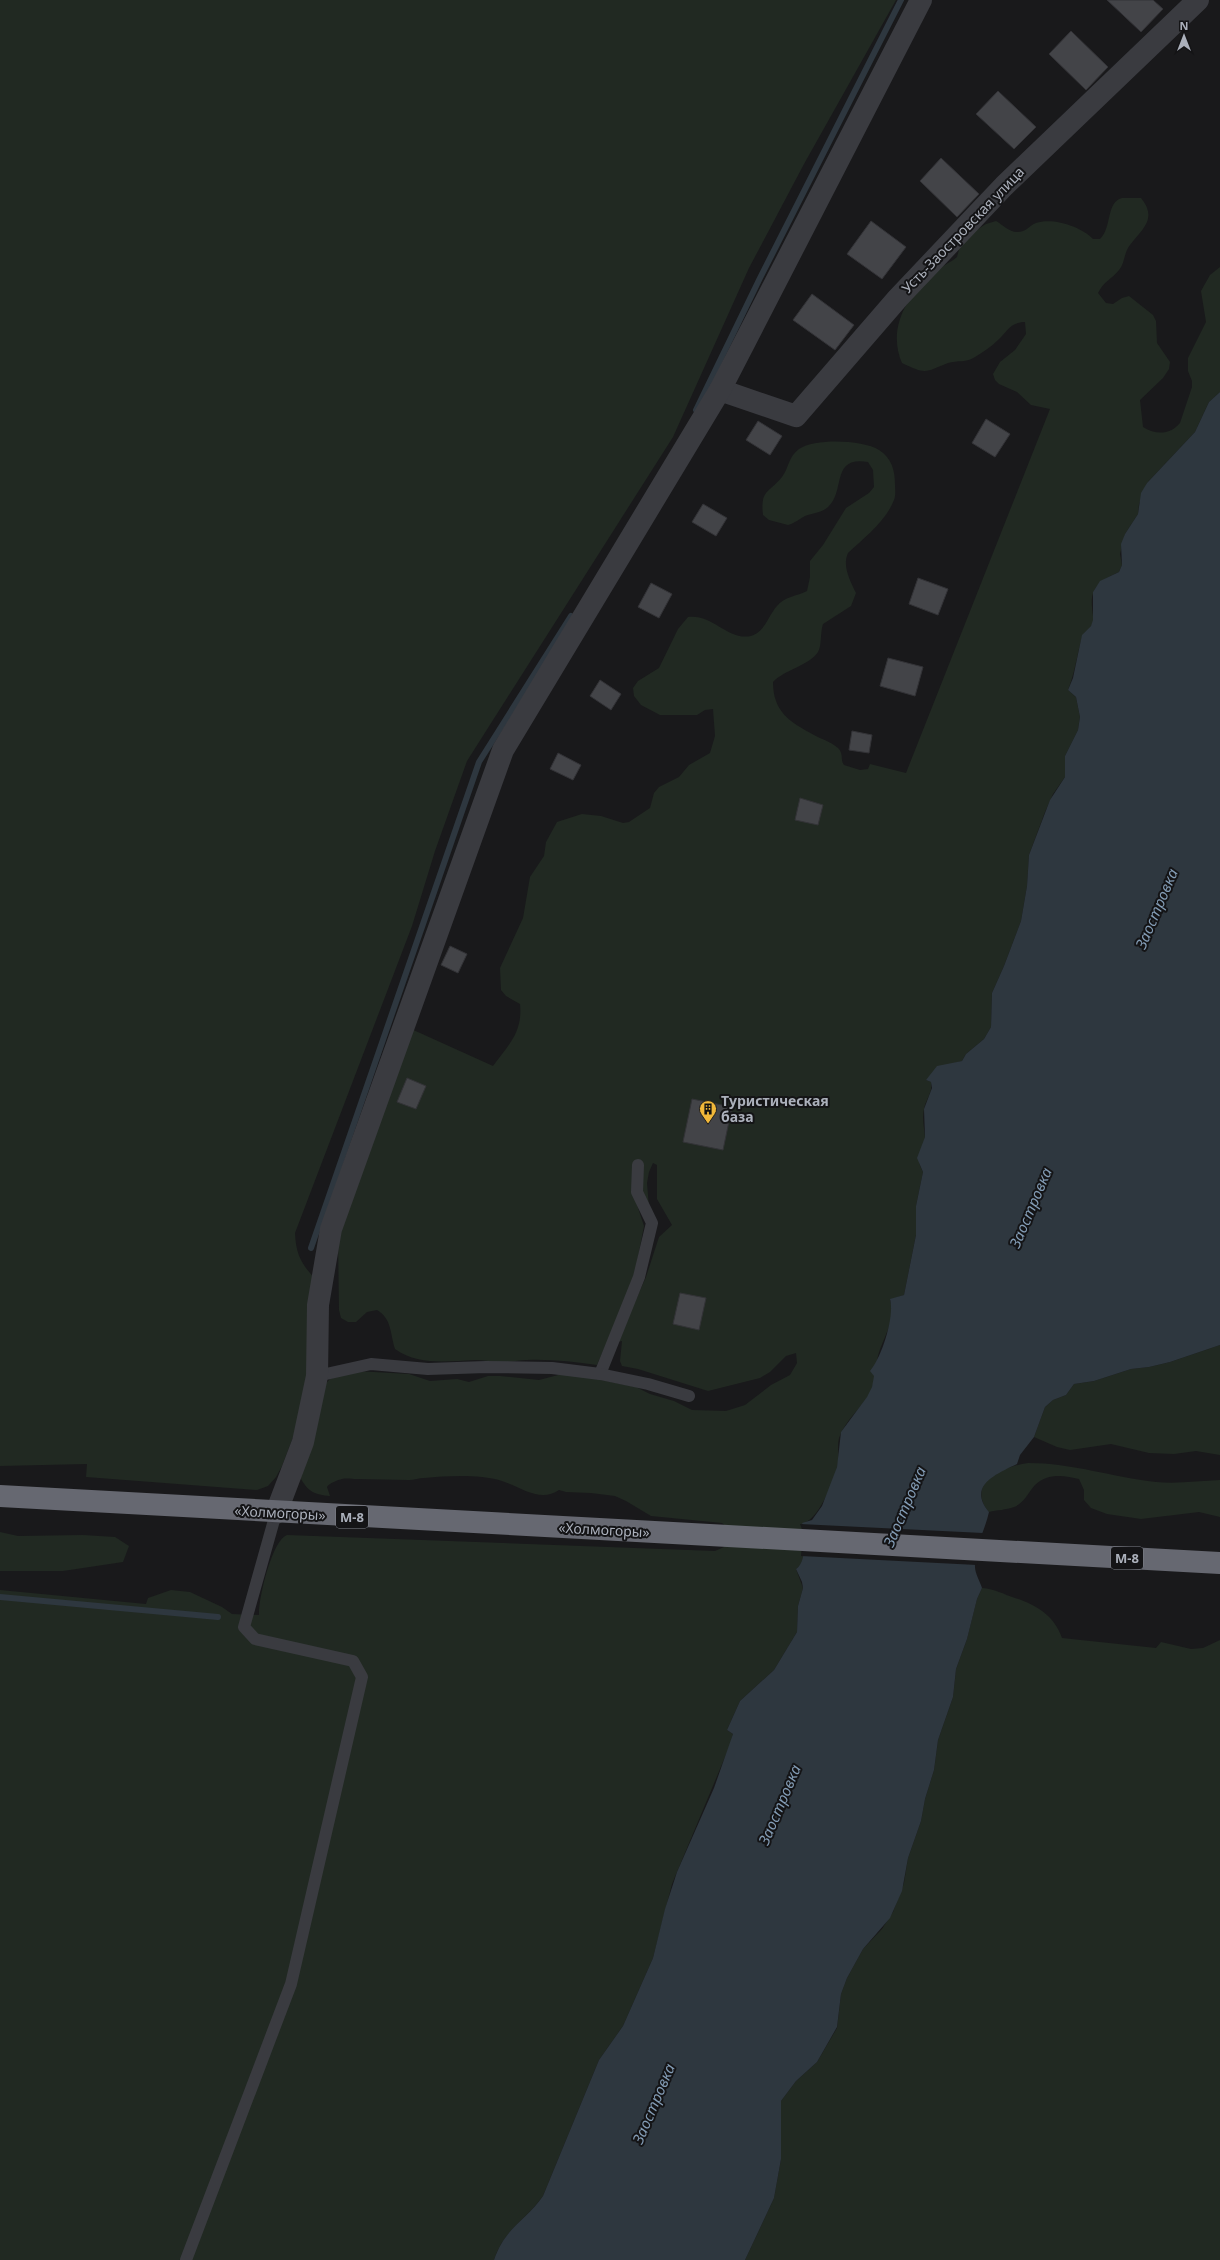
<svg xmlns="http://www.w3.org/2000/svg" width="1220" height="2260" viewBox="0 0 1220 2260" font-family="'Noto Sans',sans-serif">
	<style>
		.green { fill: #212922 }
		.water { fill: #2e373f }
		.pier { fill: #19191b }
		.lines { fill: none; stroke-linecap: round; stroke-linejoin: round }
		.stream { stroke: #2e373f; stroke-width: 6 }
		.building { fill: #434448; stroke: #333337 }
		.lane { stroke: #3a3b40; stroke-width: 12 }
		.street { stroke: #3a3b40; stroke-width: 22 }
		.highway { stroke: #666871; stroke-width: 22 }
		.labels { text-anchor: middle; stroke-width: 4; stroke-linejoin: round; paint-order: stroke }
		.shield { fill: #141416; stroke: #7e818a; stroke-width: 1 }
		.shield-label { font-size: 13px; font-weight: bold; fill: #abb0bb }
		.street-label { font-size: 14px; fill: #abb0bb; stroke: #141416 }
		.poi-label { font-size: 14px; font-weight: bold; fill: #abb0bb; stroke: #141416; text-anchor: start }
		.water-label { font-size: 15px; font-style: italic; fill: #839cb5; stroke: #141416 }
	</style>
	<rect width="100%" height="100%" fill="#19191b"/>
	<g class="green">
		<path d="M0 0H896L804 164 749 268 673 437 467 761 435 851 412 926 295 1233C296 1255 301 1263 315 1279L309 1365 300 1419 282 1466 276 1477 268 1486 257 1490 86 1477 87 1464 0 1466Z"/>
		<path d="M1122 198H1141C1158 219 1142 229 1130 245 1124 252 1125 263 1119 270 1112 279 1104 281 1098 293L1106 303 1113 304 1122 298 1129 296 1153 315 1156 321 1157 343 1170 362 1169 369 1163 378 1140 400 1143 427C1156 435 1170 435 1180 423L1192 387V381L1188 371V358L1206 322 1201 291 1210 275 1220 267V392L1209 402 1195 432 1147 483 1139 504 1138 514 1125 534 1120 554 1122 565 1119 572C1102 580 1090 586 1092 607 1092 612 1094 618 1093 622 1091 629 1084 631 1082 637 1077 655 1075 672 1068 690L1076 697 1080 717 1078 730 1065 756V777L1053 794 1045 812 1029 855 1027 886 1021 921 1004 966 992 993 991 1027 984 1039 966 1054 962 1061 943 1066 926 1080 931 1082C933 1092 926 1099 924 1109 922 1118 924 1127 925 1137 925 1152 913 1154 923 1172L916 1206V1235L904 1295 890 1300C897 1322 881 1339 877 1360 874 1371 875 1383 870 1393 861 1409 845 1420 839 1438 837 1446 839 1454 838 1462 836 1477 820 1516 806 1522 800 1535 810 1559 796 1569L803 1588 798 1606 797 1632 774 1670 740 1701 727 1730 733 1734 730 1745 672 1884 653 1958 623 2026 599 2060 543 2196C526 2220 504 2229 494 2260H0V1590L146 1604 148 1598 171 1590 190 1592 222 1607 232 1614 259 1615C258 1600 272 1540 287 1535L715 1551 724 1547 727 1527 722 1523 651 1516 626 1501 615 1496 591 1493 566 1492 559 1490C540 1503 521 1487 502 1481 478 1474 449 1476 424 1478 419 1478 414 1480 409 1480 392 1480 375 1479 357 1479 353 1479 346 1478 342 1479 338 1480 329 1483 327 1487L330 1496C315 1495 307 1491 300 1477L321 1388 330 1379 356 1371 409 1374 430 1381 457 1379 469 1382 488 1376H500L539 1380 566 1373 636 1387 650 1394 674 1401 692 1410 726 1411 745 1405 771 1385 790 1375 797 1363 796 1353 786 1356 770 1372 760 1378 708 1391 638 1369 622 1366 620 1361 622 1341 617 1342 646 1277 659 1237 672 1225 657 1199V1165L653 1163 649 1172 647 1183 649 1207 634 1196 644 1226 633 1283 597 1365C574 1362 551 1359 527 1360 520 1360 513 1362 506 1362 496 1363 485 1360 475 1360 448 1361 419 1366 395 1349 390 1333 392 1319 377 1310L367 1312 356 1322H348L341 1318 339 1310 338 1238 409 1028 493 1066C508 1045 523 1033 520 1004L506 996 501 990 500 968 523 918 530 877 544 856 546 842 557 822 582 814 601 816 623 823 629 822 650 808 654 793 659 787 679 777 689 765 710 753 715 736 713 709 705 710 697 715H660L641 705 634 696 633 688 638 681 659 668 678 629 688 617C713 614 728 641 751 636 765 632 768 616 777 606 784 597 797 596 807 591L810 577V561L823 545 846 508 869 493 874 487 873 470 868 462C830 456 846 491 828 507 821 513 813 513 805 516 799 519 795 523 788 525L769 520 763 515C760 490 769 493 782 477 789 468 788 457 799 449 816 438 863 440 879 450 892 458 895 471 895 485 895 489 896 495 894 500 886 521 864 538 848 553 842 566 850 580 856 593L851 606 823 624C820 633 822 645 818 652 810 665 784 670 773 682 773 712 790 722 814 735 823 740 830 741 838 748 844 754 840 760 844 765L860 770 868 769 870 764 906 773 1050 409 1031 405 1017 392 999 384 995 380 993 374 1000 362 1015 350 1026 334 1025 322C1010 322 1007 332 998 340 991 347 983 352 975 357 967 363 957 360 948 363 925 372 927 375 902 363 887 328 907 296 933 273 940 267 950 263 957 257L962 239 986 224 996 221C1003 225 1009 232 1017 232 1027 232 1028 226 1036 223 1053 217 1082 227 1093 239H1100C1112 228 1106 202 1122 198Z"/>
		<path d="M1220 1345V1455L1196 1451 1174 1454 1149 1453 1111 1444 1070 1450 1057 1447 1034 1437 1045 1407 1053 1400 1066 1395 1074 1384 1094 1381 1131 1369 1149 1367 1170 1362Z"/>
		<path d="M1028 1463C1072 1463 1112 1477 1156 1482 1177 1484 1199 1481 1220 1480V1517L1199 1512 1141 1519 1107 1514 1091 1508 1084 1500V1490L1079 1479C1064 1475 1047 1473 1035 1485 1028 1493 1024 1503 1014 1507 1006 1510 997 1510 989 1512 965 1484 1003 1466 1028 1463Z"/>
		<path d="M0 1532 18 1536 83 1535 115 1537 129 1546 123 1562 63 1571H0Z"/>
		<path d="M982 1588C995 1589 1003 1594 1015 1598 1036 1605 1054 1615 1062 1638L1156 1648 1161 1642 1191 1649 1203 1648 1220 1640V2260H745L774 2198 781 2159V2101L796 2081 817 2062 837 2028 841 1994 847 1978 863 1949 882 1929 893 1912 904 1883 908 1858 921 1821 925 1799 934 1770 938 1740 953 1697 956 1669 967 1639 977 1599Z"/>
	</g>
	<path class="water" d="M1220 392V1345L1170 1362 1149 1367 1131 1369 1094 1381 1074 1384 1066 1395 1053 1400 1045 1407 1034 1437 1020 1455 1017 1464C996 1474 967 1486 989 1512 985 1531 974 1547 975 1567 975 1573 980 1582 982 1588L977 1599 967 1639 956 1669 953 1697 938 1740 934 1770 925 1799 921 1821 908 1858 902 1891 890 1918 863 1949 847 1978 841 1994 837 2027 817 2062 796 2081 781 2101V2159L774 2198 745 2260H494C505 2227 526 2221 543 2196L599 2060 623 2026 653 1958 665 1909 677 1872 714 1788 733 1734 727 1730 740 1701 774 1670 797 1632 798 1606 803 1588 802 1582 796 1569C807 1561 804 1539 804 1527L802 1523 812 1520 822 1506 837 1467 841 1432 867 1397 872 1387 874 1376 870 1371C881 1359 895 1317 890 1299L904 1295 916 1235V1206L923 1172 917 1158 925 1137 924 1109 932 1088 931 1082 926 1080 937 1066 962 1061 966 1054 984 1039 991 1027 992 993 1004 966 1021 921 1027 886 1029 855 1050 800 1065 777V756L1078 730 1080 717 1076 697 1068 690 1073 678 1082 635 1091 626 1093 620V592L1100 581 1119 572 1122 565 1121 544 1125 534 1138 514 1141 493 1147 483 1195 432 1209 402Z"/>
	<path class="pier" d="M800 1524 983 1533 977 1565 801 1556 803 1532Z"/>
	<g class="lines">
		<g class="stream">
			<path d="M696 410 760 278 901 0"/>
			<path d="M311 1248 479 762 571 616"/>
			<path d="M0 1597 218 1617"/>
		</g>
	</g>
	<g class="building">
		<path d="M1107 0H1153L1163 9 1141 32Z"/>
		<path d="M1071 31 1108 67 1086 90 1049 54Z"/>
		<path d="M998 91 1036 127 1014 149 976 114Z"/>
		<path d="M941 158 979 194 957 217 920 181Z"/>
		<path d="M871 221 906 247 882 279 847 254Z"/>
		<path d="M812 294 854 325 835 350 793 320Z"/>
		<path d="M986 419 1010 434 995 457 972 443Z"/>
		<path d="M758 421 782 436 770 455 746 440Z"/>
		<path d="M703 504 727 518 716 536 692 522Z"/>
		<path d="M918 578 948 589 938 615 909 604Z"/>
		<path d="M651 583 672 594 659 618 638 607Z"/>
		<path d="M888 658 923 667 915 696 880 686Z"/>
		<path d="M600 680 621 694 611 710 590 696Z"/>
		<path d="M852 731 872 735 869 753 849 750Z"/>
		<path d="M558 753 581 765 573 780 550 769Z"/>
		<path d="M800 798 823 805 818 825 795 820Z"/>
		<path d="M450 946 467 954 458 973 441 965Z"/>
		<path d="M407 1078 426 1086 416 1109 397 1102Z"/>
		<path d="M692 1099 732 1107 723 1150 683 1142Z"/>
		<path d="M680 1293 706 1298 699 1330 673 1324Z"/>
	</g>
	<g class="lines">
		<g class="lane">
			<path d="M600 1374 639 1277 652 1223 637 1192 638 1165"/>
			<path d="M317 1376 371 1364 428 1369 486 1367 552 1368 600 1374 648 1384 689 1396"/>
			<path d="M186 2260 291 1984 362 1677 353 1661 255 1639 244 1627 276 1513"/>
		</g>
		<g class="street">
			<path d="M720 390 796 416 898 298 1004 186 1198 0"/>
			<path d="M276 1513 303 1442 317 1376 318 1305 331 1229 503 750 720 390 921 0"/>
		</g>
		<path class="highway" d="M0 1496 1220 1563"/>
	</g>
	<defs>
		<g id="building-pin" transform="scale(0.9)"><path d="M0 17L-7.5 6A9.5 9.5 0 1 1 7.5 6Z" fill="#f2b83a" stroke="#141416"/><path d="M-4-6H4V6H1V3H-1V6H-4ZM-2.5-4.3h1.7v1.8h-1.7ZM.8-4.3h1.7v1.8H.8ZM-2.5-1h1.7V.8h-1.7ZM.8-1h1.7V.8H.8Z" fill="#111"/></g>
	</defs>
	<g fill-rule="evenodd">
		<use href="#building-pin" x="708" y="1109"/>
	</g>
	<g class="labels">
		<g class="shield">
			<rect x="336" y="1506" width="32" height="22" rx="3"/>
			<rect x="1111" y="1547" width="32" height="22" rx="3"/>
		</g>
		<g class="shield-label">
			<text x="352" y="1522">М-8</text>
			<text x="1127" y="1563">М-8</text>
		</g>
		<g class="street-label">
			<text transform="translate(963 230) rotate(-46)" y="5">Усть-Заостровская улица</text>
			<text transform="translate(280 1513) rotate(3)" y="5">«Холмогоры»</text>
			<text transform="translate(604 1530) rotate(3)" y="5">«Холмогоры»</text>
		</g>
		<g class="poi-label">
			<text x="721" y="1106">Туристическая<tspan x="721" dy="16">база</tspan></text>
		</g>
		<g class="water-label">
			<text transform="translate(1157 909) rotate(-67)" y="5">Заостровка</text>
			<text transform="translate(1031 1208) rotate(-67)" y="5">Заостровка</text>
			<text transform="translate(905 1507) rotate(-67)" y="5">Заостровка</text>
			<text transform="translate(780 1805) rotate(-67)" y="5">Заостровка</text>
			<text transform="translate(654 2104) rotate(-67)" y="5">Заостровка</text>
		</g>
	</g>
	<g transform="translate(1184 36)" stroke="#141416" stroke-width="3" paint-order="stroke">
	<path d="M0-3L7 15L0 10L-7 15Z" fill="#abb0bb"/>
	<text y="-6" font-size="11" font-weight="bold" text-anchor="middle" fill="#abb0bb">N</text>
	</g>
</svg>
